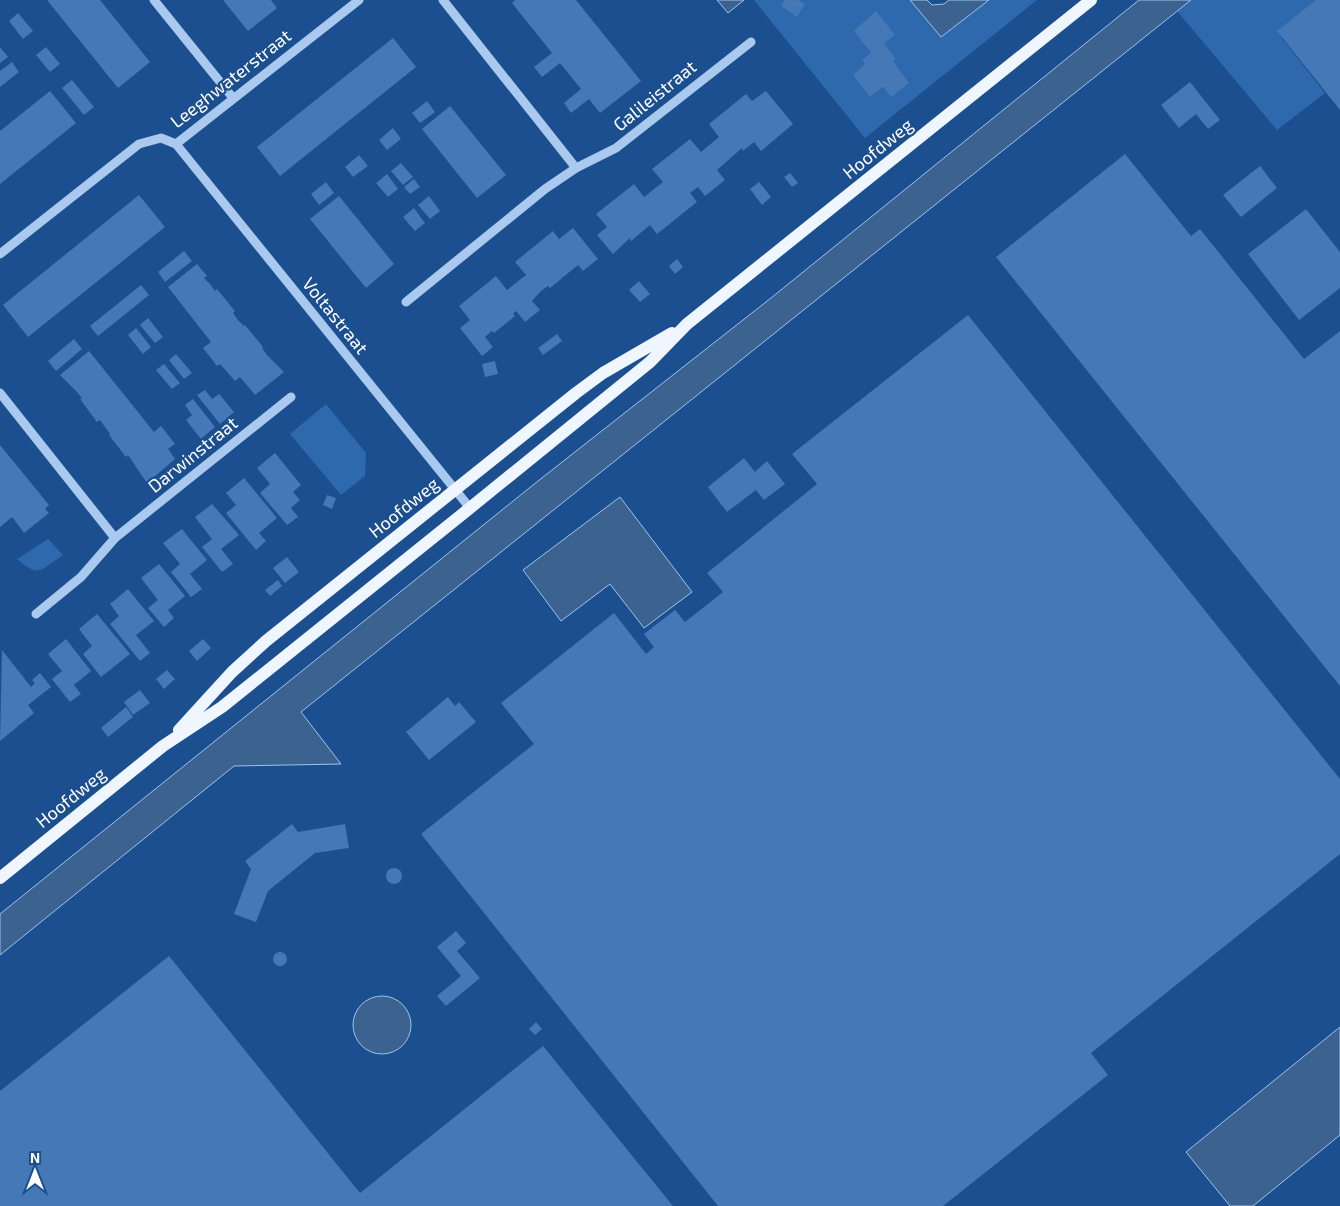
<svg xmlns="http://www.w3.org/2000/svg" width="1340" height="1206" viewBox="0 0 1340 1206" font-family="'Exo 2',sans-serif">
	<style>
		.green { fill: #2e69ad }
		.water { fill: #3c6290; stroke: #9cc4f0 }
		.building { fill: #4478b7 }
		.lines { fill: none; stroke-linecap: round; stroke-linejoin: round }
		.minor { stroke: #a9c9ee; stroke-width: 9 }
		.major { stroke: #f0f6ff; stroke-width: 12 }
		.labels { text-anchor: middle; stroke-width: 4.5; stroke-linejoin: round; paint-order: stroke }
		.street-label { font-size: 18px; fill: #fff; stroke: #1b4f8f }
	</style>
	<rect width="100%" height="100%" fill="#1b4f8f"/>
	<g class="green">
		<path d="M754 0H910L941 37 989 0H1037L865 138Z"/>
		<path d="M1191 0H1327L1281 37 1325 93 1277 130 1177 11Z"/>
		<path d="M326 404 366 453 365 476 341 495 290 434Z"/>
		<path d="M48 539 63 555C40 570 40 579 17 559Z"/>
	</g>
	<g class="water">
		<path d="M717 0H744L728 13Z"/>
		<path d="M910 0H927L932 5 944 4 949 0H989L941 37Z"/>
		<path d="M1139 0H1191L301 712 341 764 234 766 0 955V914L538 481 771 298Z"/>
		<path d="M620 497 692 592 644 628 610 584 561 621 523 570Z"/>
		<circle cx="382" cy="1025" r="29"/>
		<path d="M1340 1027V1135L1253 1206H1230L1186 1152Z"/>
	</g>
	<g class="building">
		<path d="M47 0H100L150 62 118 88Z"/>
		<path d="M223 0H271L277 8 248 31Z"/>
		<path d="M515 0H576L641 81 600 113 589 99 571 113 564 103 581 89 560 63 542 77 534 67 552 53 512 3Z"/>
		<path d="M785 0H798L805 4 797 17 781 6Z"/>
		<path d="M1316 0H1340V110L1277 31Z"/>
		<path d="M876 11 895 35 884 43 896 59 893 61 909 83 891 97 883 87 870 97 853 75 865 64 862 60 871 53 854 31Z"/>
		<path d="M18 13 33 31 23 39 9 21Z"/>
		<path d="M393 38 416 67 280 176 257 147Z"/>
		<path d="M0 47 8 57 0 63Z"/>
		<path d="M46 47 60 64 50 72 36 55Z"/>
		<path d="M12 62 19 72 0 87V71Z"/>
		<path d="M72 80 94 107 84 115 62 88Z"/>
		<path d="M1190 82 1220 120 1208 129 1196 114 1179 128 1161 105Z"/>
		<path d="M50 91 76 123 0 184V131Z"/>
		<path d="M766 91 793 124 761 151 754 142 743 151 742 148 717 170 725 180 705 196 698 187 690 193 697 202 657 234 650 225 631 241 630 238 613 254 597 235 607 227 596 214 634 184 644 197 663 182 652 169 690 139 701 152 719 137 709 124 746 94 752 101Z"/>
		<path d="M427 101 435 112 420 123 412 113Z"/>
		<path d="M450 106 506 175 477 198 422 129Z"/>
		<path d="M393 128 401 139 387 150 379 140Z"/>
		<path d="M1125 154 1191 236 1200 229 1304 359 1340 331V686L996 257Z"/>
		<path d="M359 155 368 166 353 177 345 167Z"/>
		<path d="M401 163 413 177 403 185 391 171Z"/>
		<path d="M1260 166 1277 188 1241 217 1223 195Z"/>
		<path d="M790 173 798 183 792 187 784 177Z"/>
		<path d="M387 174 398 189 388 197 376 183Z"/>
		<path d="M414 179 420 187 410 194 404 187Z"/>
		<path d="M326 182 334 193 319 205 311 194Z"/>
		<path d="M759 182 771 197 762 205 750 189Z"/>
		<path d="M139 195 165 227 28 337 3 305Z"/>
		<path d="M339 196 394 264 366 288 310 219Z"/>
		<path d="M429 196 440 211 430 219 418 205Z"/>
		<path d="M414 208 425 223 415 231 403 217Z"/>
		<path d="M1306 209 1340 252V288L1299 320 1248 254Z"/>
		<path d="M573 228 598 259 583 271 578 265 550 288 548 286 541 291 532 301 540 310 525 322 516 311 513 314 515 316 494 333 492 331 485 337 493 347 482 356 460 328 470 320 459 306 496 276 507 290 526 275 515 262 553 231 559 239Z"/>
		<path d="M184 251 192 261 165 282 158 272Z"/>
		<path d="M677 259 683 267 675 274 669 266Z"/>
		<path d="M197 264 207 276 204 278 210 284 215 291 217 289 235 311 233 313 238 320 244 326 245 325 263 347 262 348 267 355 284 372 255 395 240 377 235 381 220 364 217 366 203 348 211 342 168 287Z"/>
		<path d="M639 281 650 294 640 302 629 290Z"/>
		<path d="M141 285 149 295 98 336 90 326Z"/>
		<path d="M968 315 1340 779V854L1091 1053 1108 1075 943 1206H718L421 834 534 744 501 703 614 613 646 654 654 647 644 634 675 610 685 622 723 592 707 573 817 484 792 454Z"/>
		<path d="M148 318 163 337 155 343 140 325Z"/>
		<path d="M136 328 151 347 143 354 128 335Z"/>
		<path d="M557 334 562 341 543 355 538 348Z"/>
		<path d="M74 339 82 349 56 371 48 361Z"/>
		<path d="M89 351 154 432 161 426 175 444 168 449 175 459 147 483 128 455 126 457 109 435 110 434 100 420 97 422 80 399 82 398 76 391 60 375Z"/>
		<path d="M176 354 192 373 184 379 169 360Z"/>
		<path d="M495 361 498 374 485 377 482 364Z"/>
		<path d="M164 364 180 383 172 389 156 370Z"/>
		<path d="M205 390 212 399 219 394 234 412 220 424 197 395Z"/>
		<path d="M193 399 215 427 201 439 186 420 192 415 185 405Z"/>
		<path d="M0 445 49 505 45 509 49 513 24 533 12 517 0 527Z"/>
		<path d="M275 453 301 485 293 492 300 500 291 508 298 517 287 525 260 493 270 484 257 468Z"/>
		<path d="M744 458 755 472 767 461 785 484 764 500 756 490 727 512 708 487Z"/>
		<path d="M244 478 277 518 259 533 266 541 256 550 226 513 236 505 226 493Z"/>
		<path d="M327 495 336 498 332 509 323 505Z"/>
		<path d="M212 504 239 535 221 549 233 564 222 572 202 547 212 539 195 517Z"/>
		<path d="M182 529 207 560 190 574 202 589 191 597 171 572 180 564 163 543Z"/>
		<path d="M287 557 299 572 285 583 273 568Z"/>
		<path d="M159 564 185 596 168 610 174 618 164 627 148 608 158 600 141 578Z"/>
		<path d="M278 580 282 586 270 596 265 590Z"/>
		<path d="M128 589 154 621 136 635 150 653 140 661 110 624 119 616 110 604Z"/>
		<path d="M97 614 130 654 101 677 83 654 92 646 79 629Z"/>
		<path d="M66 639 91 671 74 685 81 694 70 702 52 679 62 671 48 654Z"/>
		<path d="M203 639 211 648 197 661 189 651Z"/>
		<path d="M2 650 31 687 35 683 32 680 40 673 51 687 28 705 34 713 0 741Z"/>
		<path d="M167 670 175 679 164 689 156 679Z"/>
		<path d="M140 690 150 703 133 715 124 702Z"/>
		<path d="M448 697 455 706 459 702 476 722 429 760 406 732Z"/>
		<path d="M126 707 133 717 108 737 101 728Z"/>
		<path d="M292 824 298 832 345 824 349 848 315 853 268 891 256 922 234 914 251 869 245 861Z"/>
		<circle cx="394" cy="876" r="8"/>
		<path d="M456 931 466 943 457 951 480 978 446 1006 437 996 461 976 437 947Z"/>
		<circle cx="280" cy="959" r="7"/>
		<path d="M169 956 360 1193 543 1046 673 1206H0V1091Z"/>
		<path d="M536 1022 542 1029 535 1035 529 1029Z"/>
	</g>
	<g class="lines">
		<g class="minor">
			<path d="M154 0 233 98"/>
			<path d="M443 0 576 168"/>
			<path d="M176 144 470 508"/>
			<path d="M0 254 139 144 161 138 176 144 359 0"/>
			<path d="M406 302 545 189 576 168 616 148 751 42"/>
			<path d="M0 393 115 538"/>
			<path d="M36 614 81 577 115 538 291 397"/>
		</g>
		<g class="major">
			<path d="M179 730 232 672 266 641 576 393 603 373 672 333"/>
			<path d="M0 878 163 746 222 707 470 508 650 362 687 324 1091 0"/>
		</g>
	</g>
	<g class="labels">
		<g class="street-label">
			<text transform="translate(231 79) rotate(-38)" y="6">Leeghwaterstraat</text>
			<text transform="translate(655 96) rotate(-39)" y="6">Galileistraat</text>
			<text transform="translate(878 149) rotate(-39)" y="6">Hoofdweg</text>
			<text transform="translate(335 316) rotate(51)" y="6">Voltastraat</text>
			<text transform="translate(193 455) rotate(-39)" y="6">Darwinstraat</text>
			<text transform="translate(404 508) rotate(-39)" y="6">Hoofdweg</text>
			<text transform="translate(71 798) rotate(-39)" y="6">Hoofdweg</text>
		</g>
	</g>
	<g transform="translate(35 1171)" stroke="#1b4f8f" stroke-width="4" paint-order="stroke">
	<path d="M0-4L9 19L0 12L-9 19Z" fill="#ffffff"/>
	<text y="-8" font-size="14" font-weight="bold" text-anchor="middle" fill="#ffffff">N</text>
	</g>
</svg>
